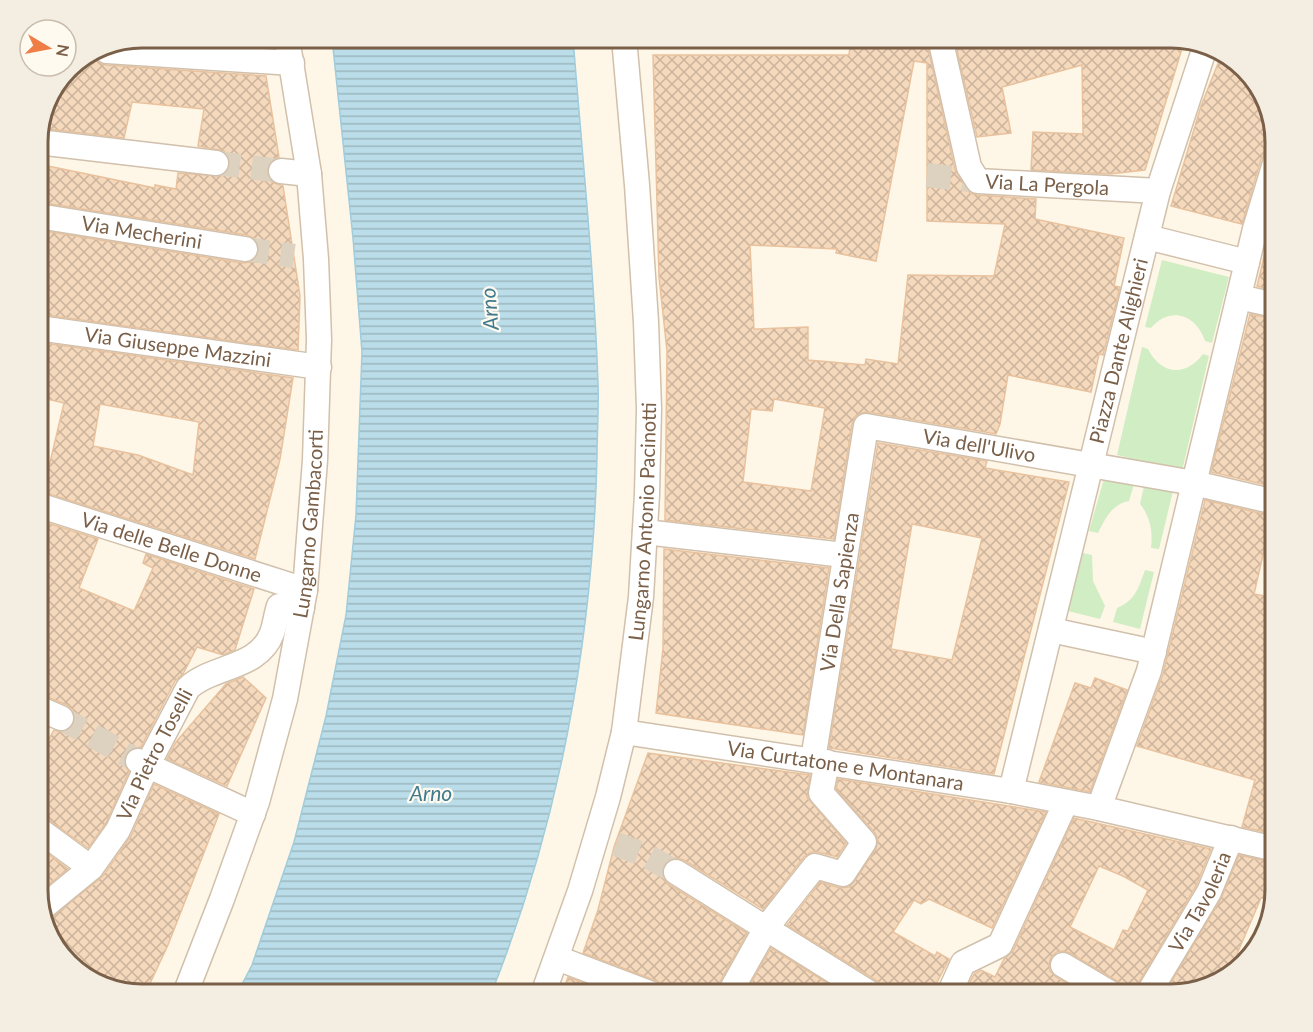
<svg xmlns="http://www.w3.org/2000/svg" width="1313" height="1032" viewBox="0 0 1313 1032" font-family="Lato,sans-serif">
	<style>
		.grass { fill: #d1edc4 }
		.water { fill: url(#water-rules); stroke: #a0ccdc; stroke-width: 1.5 }
		.building { fill: url(#building-cross-hatch); stroke: #e9c29d; stroke-width: 1.5; fill-rule: evenodd }
		.lines { fill: none; stroke-linecap: round; stroke-linejoin: round }
		.minor-tunnel { stroke: #ddd1c0; stroke-width: 24; stroke-dasharray: 24 12; stroke-linecap: butt }
		.minor-casing { stroke: #d1c0ac; stroke-width: 27 }
		.minor { stroke: #fff; stroke-width: 24 }
		.labels { text-anchor: middle; stroke-width: 4.5; stroke-linejoin: round; paint-order: stroke }
		.street-label { font-size: 20px; fill: #7a6049; stroke: #fffaef }
		.water-label { font-size: 21px; font-style: italic; fill: #417a8f; stroke: #fffaef }
		.rim { fill: none; stroke: #7a6049; stroke-width: 3 }
	</style>
	<defs>
		<pattern id="water-rules" width="6" height="5" patternUnits="userSpaceOnUse" patternTransform="scale(1.5)"><rect width="6" height="5" fill="#badde9"/><path d="M0 2.5h6" fill="none" stroke="#9cb7bf"/></pattern>
		<pattern id="building-cross-hatch" width="8" height="8" patternUnits="userSpaceOnUse" patternTransform="scale(1.5)"><rect width="8" height="8" fill="#f5d9bd"/><path d="M0 0l8 8M0 8l8-8" fill="none" stroke="#cbb39c"/></pattern>
	</defs>
	<rect width="100%" height="100%" fill="#fef7e8"/>
	<g class="grass">
		<path d="M1162 260 1229 277 1212 343 1205 341C1196 314 1170 306 1151 328L1145 327Z"/>
		<path d="M1142 347 1148 349C1161 375 1186 377 1203 354L1209 356 1182 471 1117 455Z"/>
		<path d="M1105 475 1135 481 1129 501C1112 504 1105 519 1098 533L1089 531Z"/>
		<path d="M1145 482 1174 487 1159 549 1151 548C1153 531 1150 516 1140 504Z"/>
		<path d="M1083 553 1092 555 1093 581 1105 606 1100 619 1068 611Z"/>
		<path d="M1145 570 1154 572 1140 629 1113 622 1117 608C1135 601 1139 587 1145 570Z"/>
	</g>
	<path class="water" d="M332 38H573C582 153 594 268 598 383 599 407 597 432 597 456 593 640 559 824 491 994H237L252 965 294 842 326 716 346 615 356 515 362 352 353 238Z"/>
	<g class="building">
		<path d="M142 38H257L259 47 138 39Z"/>
		<path d="M851 38H926L955 170 970 193 977 195 1036 199 1035 219 1124 238 1114 286 1120 287 1103 355 1099 354 1091 392 1008 375 1000 424 996 434 868 412 861 413 855 417 852 424 834 539 665 520 667 351 659 277 653 55H849ZM914 61 927 63V221L1005 224 994 276 908 275 898 364 866 359 865 365 808 360V327L754 329 750 245 837 249 836 253 876 261ZM774 399 825 408 811 491 743 482 751 409 772 411Z"/>
		<path d="M954 38H1172L1184 42 1145 170 1110 174 1031 170 1033 132 1083 134 1082 65 1002 87 1011 133 977 137Z"/>
		<path d="M94 56 99 62 106 65 266 76 279 157 270 162 267 170 268 177 272 182 283 186 300 296 298 350 38 314V230L243 263 251 262 256 258 259 252 258 243 253 238 247 235 38 202V164L155 188V185L176 189 178 173 221 176 227 172 230 165 229 157 224 151 198 146 204 109 132 102 124 138 40 128 48 95 73 64Z"/>
		<path d="M1221 56 1240 63 1265 96 1275 142V149L1266 152 1261 159 1242 224 1171 206 1201 106Z"/>
		<path d="M1268 240 1275 241V291L1257 286Z"/>
		<path d="M1250 314 1275 319V357L1267 437 1275 439V487L1211 472Z"/>
		<path d="M38 342 293 378 280 459 255 559 43 492 64 403 38 397ZM100 404 199 422 193 475 138 455 93 446Z"/>
		<path d="M878 443 987 461 985 468 1069 482 994 774 829 748ZM912 524 982 538 952 660 891 649Z"/>
		<path d="M1205 500 1272 516 1254 594 1275 598V834L1242 827 1255 780 1137 746 1163 674Z"/>
		<path d="M38 520 98 539 79 588 134 611 153 568 143 563 146 554 254 589 235 650 223 655 197 647 183 674 175 681 141 747 130 749 125 755 124 763 129 771 106 823 88 848 46 818 38 815V758L54 730 62 732 69 730 74 724 75 717 73 710 67 705 50 698 38 696Z"/>
		<path d="M664 549 829 568 803 735 656 713 663 648Z"/>
		<path d="M243 677 266 698 227 786 167 759 176 742 226 684Z"/>
		<path d="M1095 678 1127 690 1090 792 1039 782 1075 683 1091 688Z"/>
		<path d="M648 753 810 775 807 797 846 843 837 857 818 852H811L804 857 763 909 684 860 676 858 669 860 664 864 662 872 664 879 668 884 747 933 717 987 715 994H666L663 985 657 981 583 953 598 910 614 847Z"/>
		<path d="M838 779 1046 812 992 928 929 899 921 904 914 900 893 932 935 956 937 952 949 959 931 994H885L883 987 879 982 787 925 820 882 840 888 849 887 854 882 876 849 878 840 875 833 836 789Z"/>
		<path d="M154 784 219 814 168 945 145 994H141L73 969 48 937 45 923 103 876 131 836Z"/>
		<path d="M1074 818 1211 849 1196 886 1136 987 1134 994H1126L1125 988 1119 982 1070 953 1064 951 1057 952 1051 957 1049 964 1050 971 1056 977 1085 994H977L966 990 974 974 981 970 995 977 1004 959 1013 951ZM1099 866 1123 876 1148 890 1128 931 1123 930 1114 950 1070 927Z"/>
		<path d="M38 846 68 869 38 893Z"/>
		<path d="M1239 855 1275 863V891L1272 900 1261 898 1228 975 1217 984 1164 994 1221 899Z"/>
		<path d="M771 948 845 994H745Z"/>
		<path d="M568 977 613 994H562Z"/>
	</g>
	<g class="lines">
		<g class="minor-tunnel">
			<path d="M216 163 281 171"/>
			<path d="M927 175 970 180"/>
			<path d="M245 249 294 256"/>
			<path d="M61 718 138 761"/>
			<path d="M616 844 645 855 676 872"/>
		</g>
		<g class="minor-casing">
			<g id="minor">
				<path id="s1" d="M940 38 969 167 978 181 1158 191"/>
				<path d="M107 51 292 63"/>
				<path d="M38 142 216 163"/>
				<path d="M281 171 309 174"/>
				<path id="s2" d="M38 216 245 249"/>
				<path d="M1147 237 1247 262"/>
				<path d="M1239 297 1275 305"/>
				<path id="s3" d="M38 328 319 367"/>
				<path id="s4" d="M38 505 305 590"/>
				<path d="M645 532 844 555"/>
				<path d="M1051 630 1154 652"/>
				<path d="M38 710 45 711 61 718"/>
				<path id="s5" d="M624 732 1011 791 1099 808 1275 849"/>
				<path id="s6" d="M813 760 866 426 1194 483 1275 502"/>
				<path d="M138 761 253 814"/>
				<path id="s7" d="M1011 791 1158 191 1204 50"/>
				<path d="M1099 808 1149 671 1255 229 1275 163"/>
				<path d="M38 829 91 868"/>
				<path d="M676 872 871 994"/>
				<path id="s8" d="M41 909 91 868 118 830 147 766 188 688C213 665 259 669 272 633 275 625 276 615 279 606L302 608"/>
				<path d="M557 958 652 994"/>
				<path d="M1063 965 1112 994"/>
				<path id="s9" d="M185 994 222 899 257 802 285 699 305 590 315 460 319 339 316 259 309 174 287 38"/>
				<path id="s10" d="M543 994 580 891 608 797 624 732 641 597 647 494 649 409 646 322 637 185 624 38"/>
				<path d="M729 994 766 928 815 866 843 874 864 842 821 793 827 762"/>
				<path d="M949 994 963 963 1000 945 1066 802"/>
				<path id="s11" d="M1148 994 1209 892 1231 838"/>
			</g>
		</g>
		<use href="#minor" class="minor"/>
	</g>
	<g class="labels">
		<g class="street-label">
			<text dy="7" stroke="none"><textPath href="#s1" startOffset="218">Via La Pergola</textPath></text>
			<text dy="7" stroke="none"><textPath href="#s2" startOffset="105">Via Mecherini</textPath></text>
			<text dy="7" stroke="none"><textPath href="#s3" startOffset="141">Via Giuseppe Mazzini</textPath></text>
			<text dy="7" stroke="none"><textPath href="#s7" startOffset="453">Piazza Dante Alighieri</textPath></text>
			<text dy="7" stroke="none"><textPath href="#s6" startOffset="453">Via dell'Ulivo</textPath></text>
			<text dy="7" stroke="none"><textPath href="#s10" startOffset="486">Lungarno Antonio Pacinotti</textPath></text>
			<text dy="7" stroke="none"><textPath href="#s9" startOffset="489">Lungarno Gambacorti</textPath></text>
			<text dy="7" stroke="none"><textPath href="#s4" startOffset="140">Via delle Belle Donne</textPath></text>
			<text dy="7" stroke="none"><textPath href="#s6" startOffset="170">Via Della Sapienza</textPath></text>
			<text dy="7" stroke="none"><textPath href="#s8" startOffset="195">Via Pietro Toselli</textPath></text>
			<text dy="7" stroke="none"><textPath href="#s5" startOffset="224">Via Curtatone e Montanara</textPath></text>
			<text dy="7" stroke="none"><textPath href="#s11" startOffset="106">Via Tavoleria</textPath></text>
		</g>
		<g class="water-label">
			<text transform="translate(490 309) rotate(-95)" y="7">Arno</text>
			<text x="431" y="801">Arno</text>
		</g>
	</g>
	<path d="M0 0H1313V1032H0ZM142 48H1171A94 94 0 0 1 1265 142V890A94 94 0 0 1 1171 984H142A94 94 0 0 1 48 890V142A94 94 0 0 1 142 48Z" fill="#f4eee2" fill-rule="evenodd"/>
	<path class="rim" d="M142 48H1171A94 94 0 0 1 1265 142V890A94 94 0 0 1 1171 984H142A94 94 0 0 1 48 890V142A94 94 0 0 1 142 48Z"/>
	<g transform="translate(48 48) rotate(100)"><circle r="28" fill="#fffaef" stroke="#cabcad" stroke-width="1.5"/>
	<path d="M0-4.5L10 22L0 15L-10 22Z" fill="#ee7d46"/>
	<text y="-9" font-size="16" font-weight="bold" text-anchor="middle" fill="#7a6049">N</text>
	</g>
</svg>
